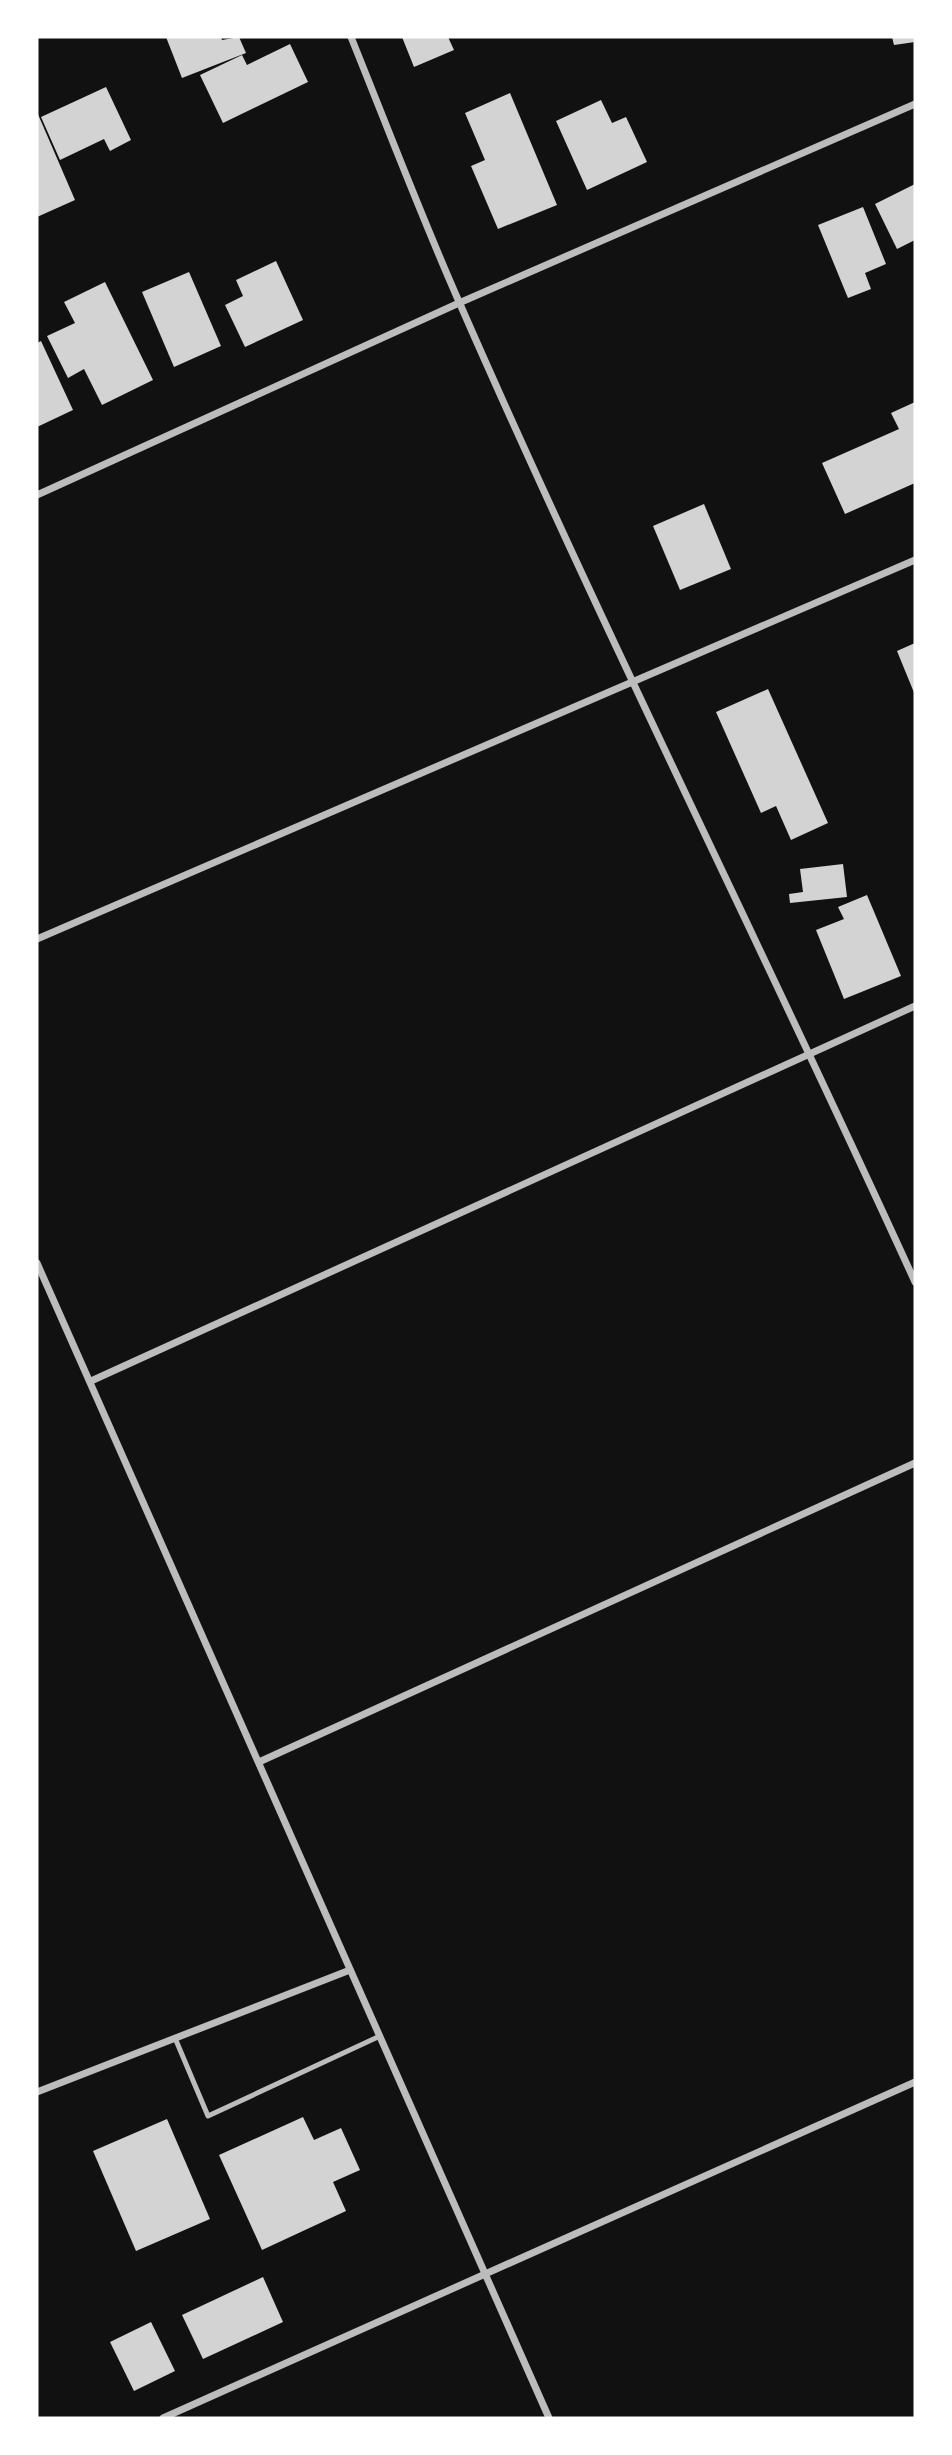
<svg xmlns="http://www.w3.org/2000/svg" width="952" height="2455" viewBox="0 0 952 2455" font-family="Signika,sans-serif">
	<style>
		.building { fill: #d3d3d3 }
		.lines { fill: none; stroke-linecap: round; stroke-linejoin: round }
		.service { stroke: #bcbcbc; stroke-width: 5 }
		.minor { stroke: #bcbcbc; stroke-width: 7 }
	</style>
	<rect width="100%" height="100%" fill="#111"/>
	<g class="building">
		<path d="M166 37H221L222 40 239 37 246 53 182 78Z"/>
		<path d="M402 37H448L454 50 414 67Z"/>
		<path d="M892 37H915V42L894 45Z"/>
		<path d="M290 44 308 82 223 123 200 75 242 55 247 65Z"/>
		<path d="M106 87 131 140 110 151 104 139 60 160 41 117Z"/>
		<path d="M510 93 557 205 498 229 471 166 485 160 465 113Z"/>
		<path d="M601 100 612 123 626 117 647 162 587 190 556 121Z"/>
		<path d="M37 112 75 200 37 217Z"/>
		<path d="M915 184V240L897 249 875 204Z"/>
		<path d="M863 207 886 264 865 273 871 289 848 298 818 225Z"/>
		<path d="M276 261 303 320 245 347 225 305 243 296 236 280Z"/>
		<path d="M189 272 221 346 174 367 142 292Z"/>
		<path d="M105 282 153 380 102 405 84 369 68 378 47 336 75 323 64 302Z"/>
		<path d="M41 341 73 410 37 427V343Z"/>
		<path d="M915 402V483L845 514 822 463 899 429 891 413Z"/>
		<path d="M704 504 731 569 680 590 653 526Z"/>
		<path d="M915 643V695L897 651Z"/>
		<path d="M768 689 828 823 791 840 776 806 761 813 716 712Z"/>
		<path d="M843 864 847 897 790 903 789 894 803 892 800 869Z"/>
		<path d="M867 895 901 976 844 999 816 930 844 919 838 907Z"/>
		<path d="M303 2117 314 2140 341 2128 360 2170 333 2182 346 2211 262 2250 219 2155Z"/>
		<path d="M167 2119 210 2219 136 2251 93 2151Z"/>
		<path d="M263 2277 283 2322 203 2359 182 2315Z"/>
		<path d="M151 2322 175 2371 134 2391 110 2342Z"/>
	</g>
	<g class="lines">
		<path class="service" d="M175 2038 208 2116 380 2036"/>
		<g class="minor">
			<path d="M351 37C387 126 421 216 460 304 604 633 766 955 915 1282"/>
			<path d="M37 495 459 303 915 104"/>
			<path d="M37 939 915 560"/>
			<path d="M37 1263 549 2418"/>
			<path d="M91 1381 915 1006"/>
			<path d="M259 1762 915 1463"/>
			<path d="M37 2092 350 1970"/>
			<path d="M163 2418 915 2082"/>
		</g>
	</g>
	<rect width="952" height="2455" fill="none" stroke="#ffffff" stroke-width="77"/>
</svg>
